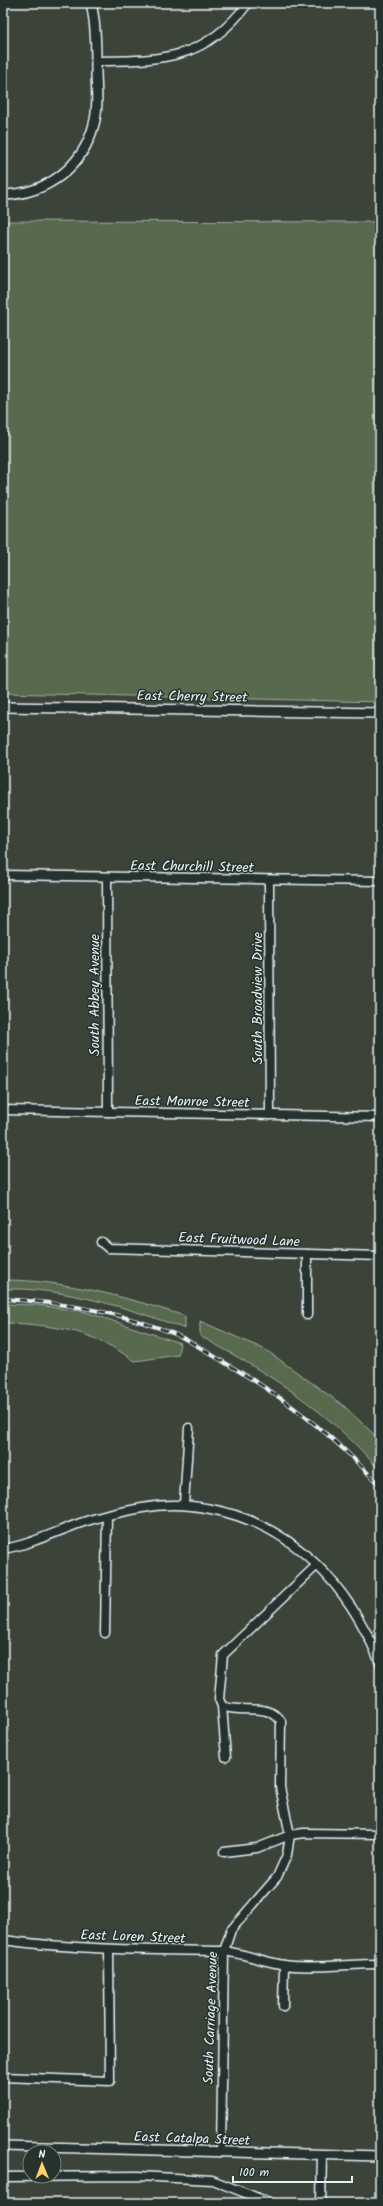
<svg xmlns="http://www.w3.org/2000/svg" width="383" height="2206" viewBox="0 0 383 2206" font-family="Kalam,sans-serif">
	<style>
		.green { fill: #596b4e; stroke: #a0aea3 }
		.lines { fill: none; stroke-linecap: round; stroke-linejoin: round }
		.minor-casing { stroke: #e8f1f8; stroke-width: 11 }
		.tertiary-casing { stroke: #e8f1f8; stroke-width: 12 }
		.minor { stroke: #26332d; stroke-width: 8 }
		.tertiary { stroke: #26332d; stroke-width: 9 }
		.rail-casing { stroke: #e8f1f8; stroke-width: 4 }
		.rail { stroke: #26332d; stroke-width: 2.5; stroke-dasharray: 8; stroke-linecap: butt }
		.labels { text-anchor: middle; stroke-width: 3; stroke-linejoin: round; paint-order: stroke }
		.street-label { font-size: 14px; fill: #e8f1f8; stroke: #26332d }
	</style>
	<rect width="100%" height="100%" fill="#3c4339"/>
	<filter id="ink" filterUnits="userSpaceOnUse"><feTurbulence type="fractalNoise" baseFrequency=".025" numOctaves="2"/><feDisplacementMap in="SourceGraphic" scale="8" xChannelSelector="R" yChannelSelector="G"/><feConvolveMatrix kernelMatrix="1 2 1 2 8 2 1 2 1" color-interpolation-filters="sRGB"/></filter>
	<g filter="url(#ink)">
		<g class="green">
			<path d="M3 221 380 222V702L3 693Z"/>
			<path d="M3 1280C66 1280 125 1297 185 1316V1329C130 1308 62 1287 3 1289Z"/>
			<path d="M3 1304 38 1305 86 1312 180 1343 178 1355 135 1361C120 1351 103 1341 86 1335 63 1327 27 1323 3 1323Z"/>
			<path d="M200 1321 266 1350 344 1406 380 1440V1471C327 1409 271 1375 200 1336Z"/>
		</g>
		<g class="lines">
			<g class="minor-casing">
				<g id="minor">
					<path d="M96 61C162 60 205 61 248 3"/>
					<path d="M3 875 380 881"/>
					<path d="M107 878 108 1112"/>
					<path d="M269 880 270 1115"/>
					<path d="M3 1110 380 1117"/>
					<path d="M101 1242 108 1248 380 1256"/>
					<path d="M307 1254V1315"/>
					<path d="M184 1504 189 1428"/>
					<path d="M3 1549C28 1545 51 1534 75 1525 96 1517 120 1512 142 1508 166 1503 187 1504 211 1509 294 1525 350 1587 380 1663"/>
					<path d="M105 1633 107 1516"/>
					<path d="M226 1757 222 1706 219 1699 223 1655 317 1565"/>
					<path d="M224 1852 257 1848 290 1835 304 1833 380 1834"/>
					<path d="M3 1940C76 1950 150 1950 224 1951 247 1954 268 1964 293 1966 321 1968 351 1964 380 1964"/>
					<path d="M283 2006 284 1965"/>
					<path d="M3 2077 110 2081 109 1949"/>
					<path d="M221 2152 224 1951 231 1930 277 1877 287 1855 290 1835 280 1787 281 1721C268 1702 241 1714 222 1706"/>
					<path d="M3 2177 138 2176 212 2180 271 2203"/>
					<path d="M321 2203 322 2155"/>
				</g>
			</g>
			<g class="tertiary-casing">
				<g id="tertiary">
					<path d="M3 195C47 194 83 167 94 124 99 107 96 87 96 70 96 48 96 24 91 3"/>
					<path d="M3 707 380 713"/>
					<path d="M3 2146 380 2156"/>
				</g>
			</g>
			<use href="#minor" class="minor"/>
			<use href="#tertiary" class="tertiary"/>
			<g class="rail-casing">
				<path id="rail" d="M3 1299C62 1302 122 1312 177 1335 192 1342 207 1352 222 1361 282 1396 333 1434 380 1486"/>
			</g>
			<use href="#rail" class="rail"/>
		</g>
	</g>
	<g class="labels">
		<g class="street-label">
			<text transform="translate(192 696) rotate(1)" y="5">East Cherry Street</text>
			<text transform="translate(192 866) rotate(1)" y="5">East Churchill Street</text>
			<text transform="translate(94 995) rotate(-90)" y="5">South Abbey Avenue</text>
			<text transform="translate(257 998) rotate(-90)" y="5">South Broadview Drive</text>
			<text transform="translate(192 1101) rotate(1)" y="5">East Monroe Street</text>
			<text transform="translate(239 1239) rotate(2)" y="5">East Fruitwood Lane</text>
			<text transform="translate(133 1936) rotate(2)" y="5">East Loren Street</text>
			<text transform="translate(210 2018) rotate(-88)" y="5">South Carriage Avenue</text>
			<text transform="translate(192 2138) rotate(2)" y="5">East Catalpa Street</text>
		</g>
	</g>
	<rect width="383" height="2206" fill="none" stroke="#26332d" stroke-width="16"/>
	<rect x="8" y="8" width="367" height="2190" fill="none" stroke="#e8f1f8" stroke-width="1.5" filter="url(#ink)"/>
	<g transform="translate(42 2164) rotate(359)"><circle r="19" fill="#26332d" stroke="#747f7e"/>
	<path d="M0-3L7 15L0 10L-7 15Z" fill="#ffd166"/>
	<text y="-6" font-size="11" font-weight="bold" text-anchor="middle" fill="#e8f1f8">N</text>
	</g>
	<path d="M233 2176v6h119v-6" fill="none" stroke="#e8f1f8" stroke-width="2"/>
	<text x="239" y="2176" font-size="12" fill="#e8f1f8" stroke="#26332d" stroke-width="3" paint-order="stroke">100 m</text>
</svg>
